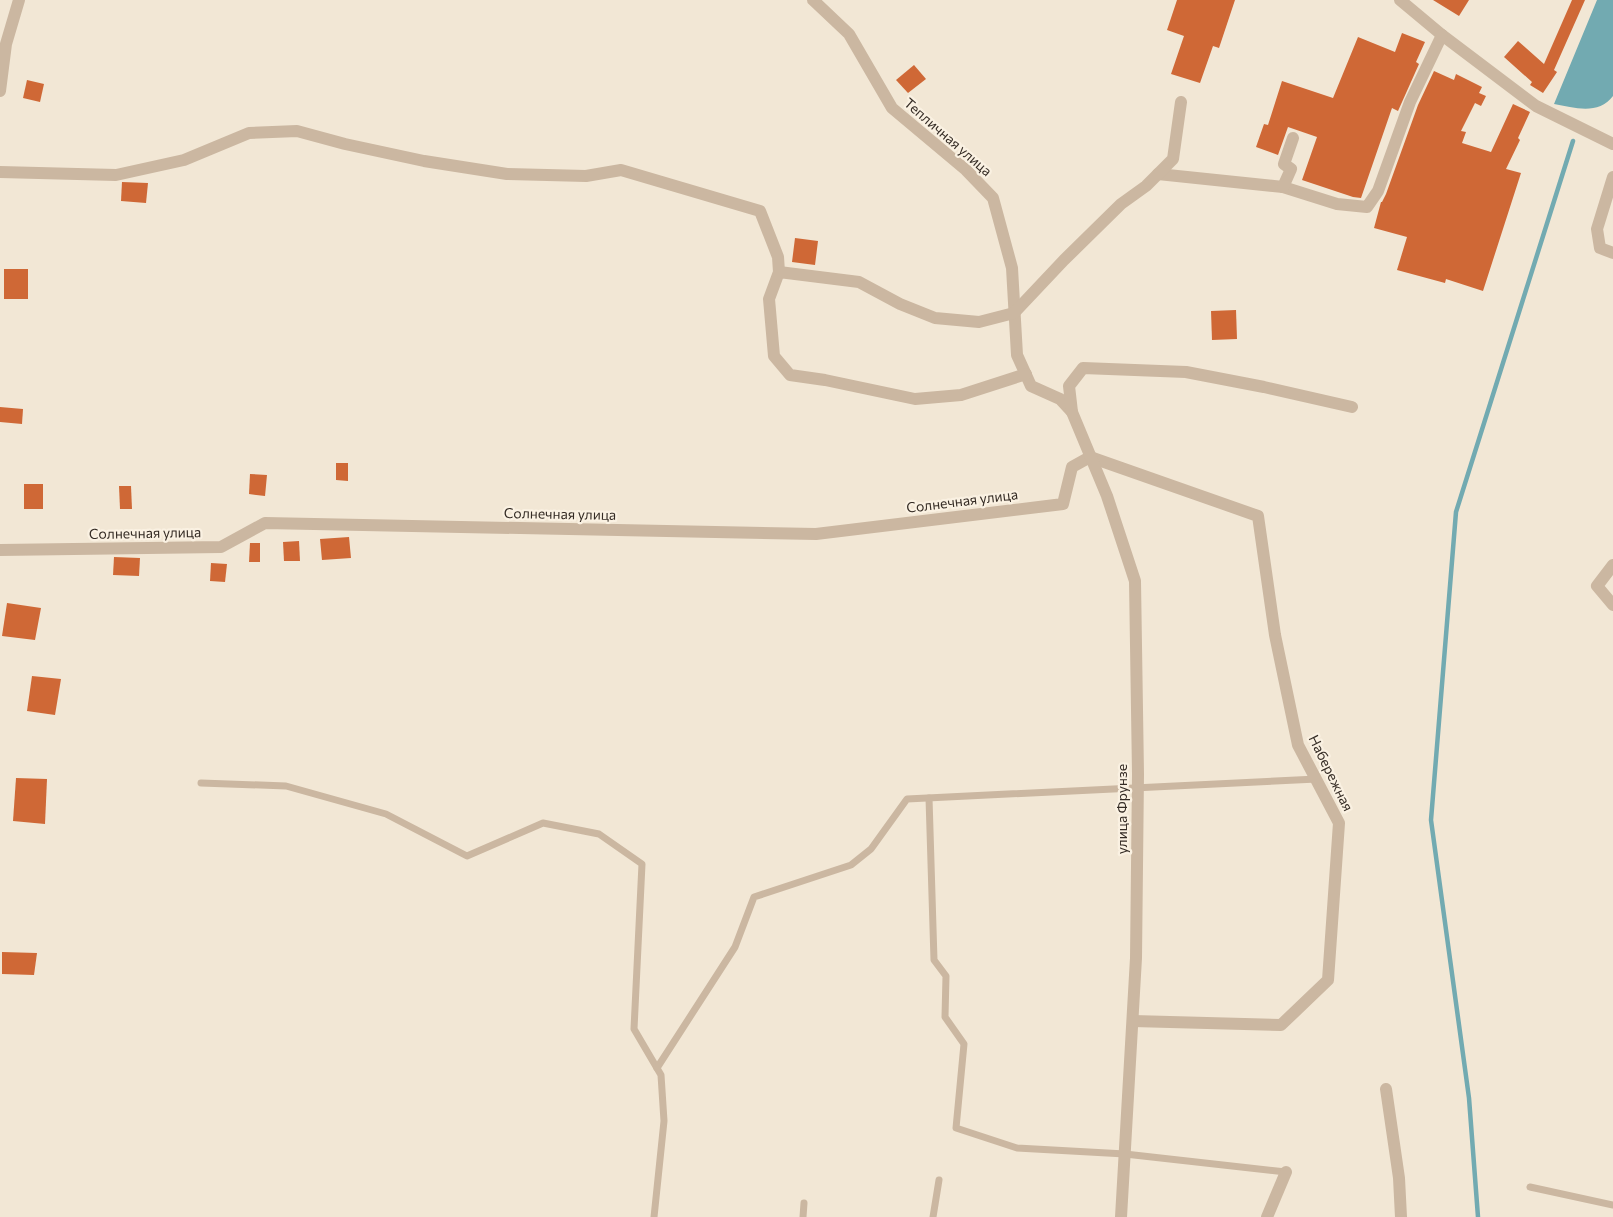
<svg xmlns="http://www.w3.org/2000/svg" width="1613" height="1217" viewBox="0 0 1613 1217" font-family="Commissioner,sans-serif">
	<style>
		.water { fill: #72aab1 }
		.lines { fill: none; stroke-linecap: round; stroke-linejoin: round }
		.stream { stroke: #72aab1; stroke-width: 4.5 }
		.building { fill: #cf6836 }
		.service { stroke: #cbb7a1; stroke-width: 7 }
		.minor { stroke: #cbb7a1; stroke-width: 12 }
		.labels { text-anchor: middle; stroke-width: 4.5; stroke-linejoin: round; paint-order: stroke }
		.street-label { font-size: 14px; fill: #342b24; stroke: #faf1e2 }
	</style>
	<rect width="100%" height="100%" fill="#f2e7d5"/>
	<path class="water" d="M1597 0H1613V96C1599 115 1575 108 1554 104Z"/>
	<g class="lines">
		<path class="stream" d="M1478 1217 1469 1098 1431 820 1456 512 1573 141"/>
	</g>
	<g class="building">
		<path d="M1177 0H1235L1219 48 1213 46 1200 83 1171 74 1184 36 1167 30Z"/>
		<path d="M1433 0H1469L1459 16Z"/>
		<path d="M1572 0H1585L1554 70 1557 72 1543 93 1530 85 1532 82 1504 57 1518 41 1544 64Z"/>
		<path d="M1402 33 1425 42 1416 62 1419 64 1398 111 1392 108 1361 198 1353 197 1302 180 1317 137 1288 127 1278 155 1256 147 1264 124 1268 125 1282 81 1333 98 1358 37 1395 52Z"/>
		<path d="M914 65 926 79 908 93 896 80Z"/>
		<path d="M1434 71 1454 80 1456 74 1482 87 1479 93 1486 96 1481 106 1475 103 1461 131 1466 132 1462 143 1491 152 1513 104 1530 112 1518 138 1520 140 1506 169 1521 173 1483 291 1446 279 1445 283 1397 270 1407 237 1374 228 1381 202H1382L1386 194 1418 105Z"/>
		<path d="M27 80 44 84 40 102 23 98Z"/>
		<path d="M122 182 148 183 146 203 121 201Z"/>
		<path d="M795 238 818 241 815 265 792 262Z"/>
		<rect x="4" y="269" width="24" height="30"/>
		<path d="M1236 310 1237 339 1212 340 1211 311Z"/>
		<path d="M0 407 23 409 22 424 0 422Z"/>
		<path d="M336 463H348V481L336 480Z"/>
		<path d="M250 474 267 475 265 496 249 494Z"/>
		<rect x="24" y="484" width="19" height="25"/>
		<path d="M119 486H131L132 509H120Z"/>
		<path d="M349 537 351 558 322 560 320 539Z"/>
		<path d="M299 541 300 561H284L283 542Z"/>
		<path d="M250 543H260V562H249Z"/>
		<path d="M114 557 140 558 139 576 113 575Z"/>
		<path d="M211 563 227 564 225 582 210 581Z"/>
		<path d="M7 603 41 608 35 640 2 636Z"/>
		<path d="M32 676 61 679 55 715 27 711Z"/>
		<path d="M16 778 47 779 45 824 13 821Z"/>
		<path d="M2 952 37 953 34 975 2 974Z"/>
	</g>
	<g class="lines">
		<g class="service">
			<path d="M201 783 286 786 386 814 467 856 543 823 599 834 642 864 634 1029 661 1075 664 1121 654 1217"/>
			<path d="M929 798 934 960 946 976 945 1017 964 1044 956 1128 1017 1148 1125 1154 1286 1172"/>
			<path d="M657 1068 735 947 754 897 851 865 871 849 907 799 1317 779"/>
			<path d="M1530 1187 1613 1205"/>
			<path d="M803 1217 804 1203"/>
			<path d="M933 1217 939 1180"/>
		</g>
		<g class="minor">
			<path d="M813 0 849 34 892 108 966 170 993 198 1012 268 1017 355 1031 386 1060 399 1072 412"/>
			<path d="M1400 0 1442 35 1536 106 1613 144"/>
			<path d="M0 91 6 44 19 0"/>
			<path d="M0 172 116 175 184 160 249 133 297 131 345 144 424 161 507 174 586 176 621 170 760 211 778 257 779 272"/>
			<path d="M1158 174 1283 187 1337 204 1367 207 1378 191 1410 102 1442 35"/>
			<path d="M1613 177 1597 229 1600 248 1613 253"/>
			<path d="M1283 187 1291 169 1284 164 1293 138"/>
			<path d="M1026 374 961 395 915 399 825 380 790 375 774 356 769 299 779 272 859 282 900 304 935 318 979 322 1014 313 1064 260 1121 204 1146 186 1173 159 1181 102"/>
			<path d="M0 550 221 547 265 523 816 534 1063 504 1072 467 1090 457 1258 516 1275 635 1298 745 1339 823 1328 980 1281 1025 1133 1021"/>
			<path d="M1613 565 1597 586 1613 605"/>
			<path d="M1386 1089 1399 1178 1401 1217"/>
			<path d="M1121 1217 1136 958 1138 774 1135 581 1107 496 1072 412 1069 386 1083 368 1186 372 1264 387 1352 407"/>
			<path d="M1267 1217 1286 1172"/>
		</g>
	</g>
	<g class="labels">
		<g class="street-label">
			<text transform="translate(948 137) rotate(41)" y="5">Тепличная улица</text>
			<text transform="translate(962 501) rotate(-7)" y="5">Солнечная улица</text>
			<text transform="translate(560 514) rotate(1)" y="5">Солнечная улица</text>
			<text transform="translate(145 533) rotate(-1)" y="5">Солнечная улица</text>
			<text transform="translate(1331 773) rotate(64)" y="5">Набережная</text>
			<text transform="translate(1122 809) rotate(-90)" y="5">улица Фрунзе</text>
		</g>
	</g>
</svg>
